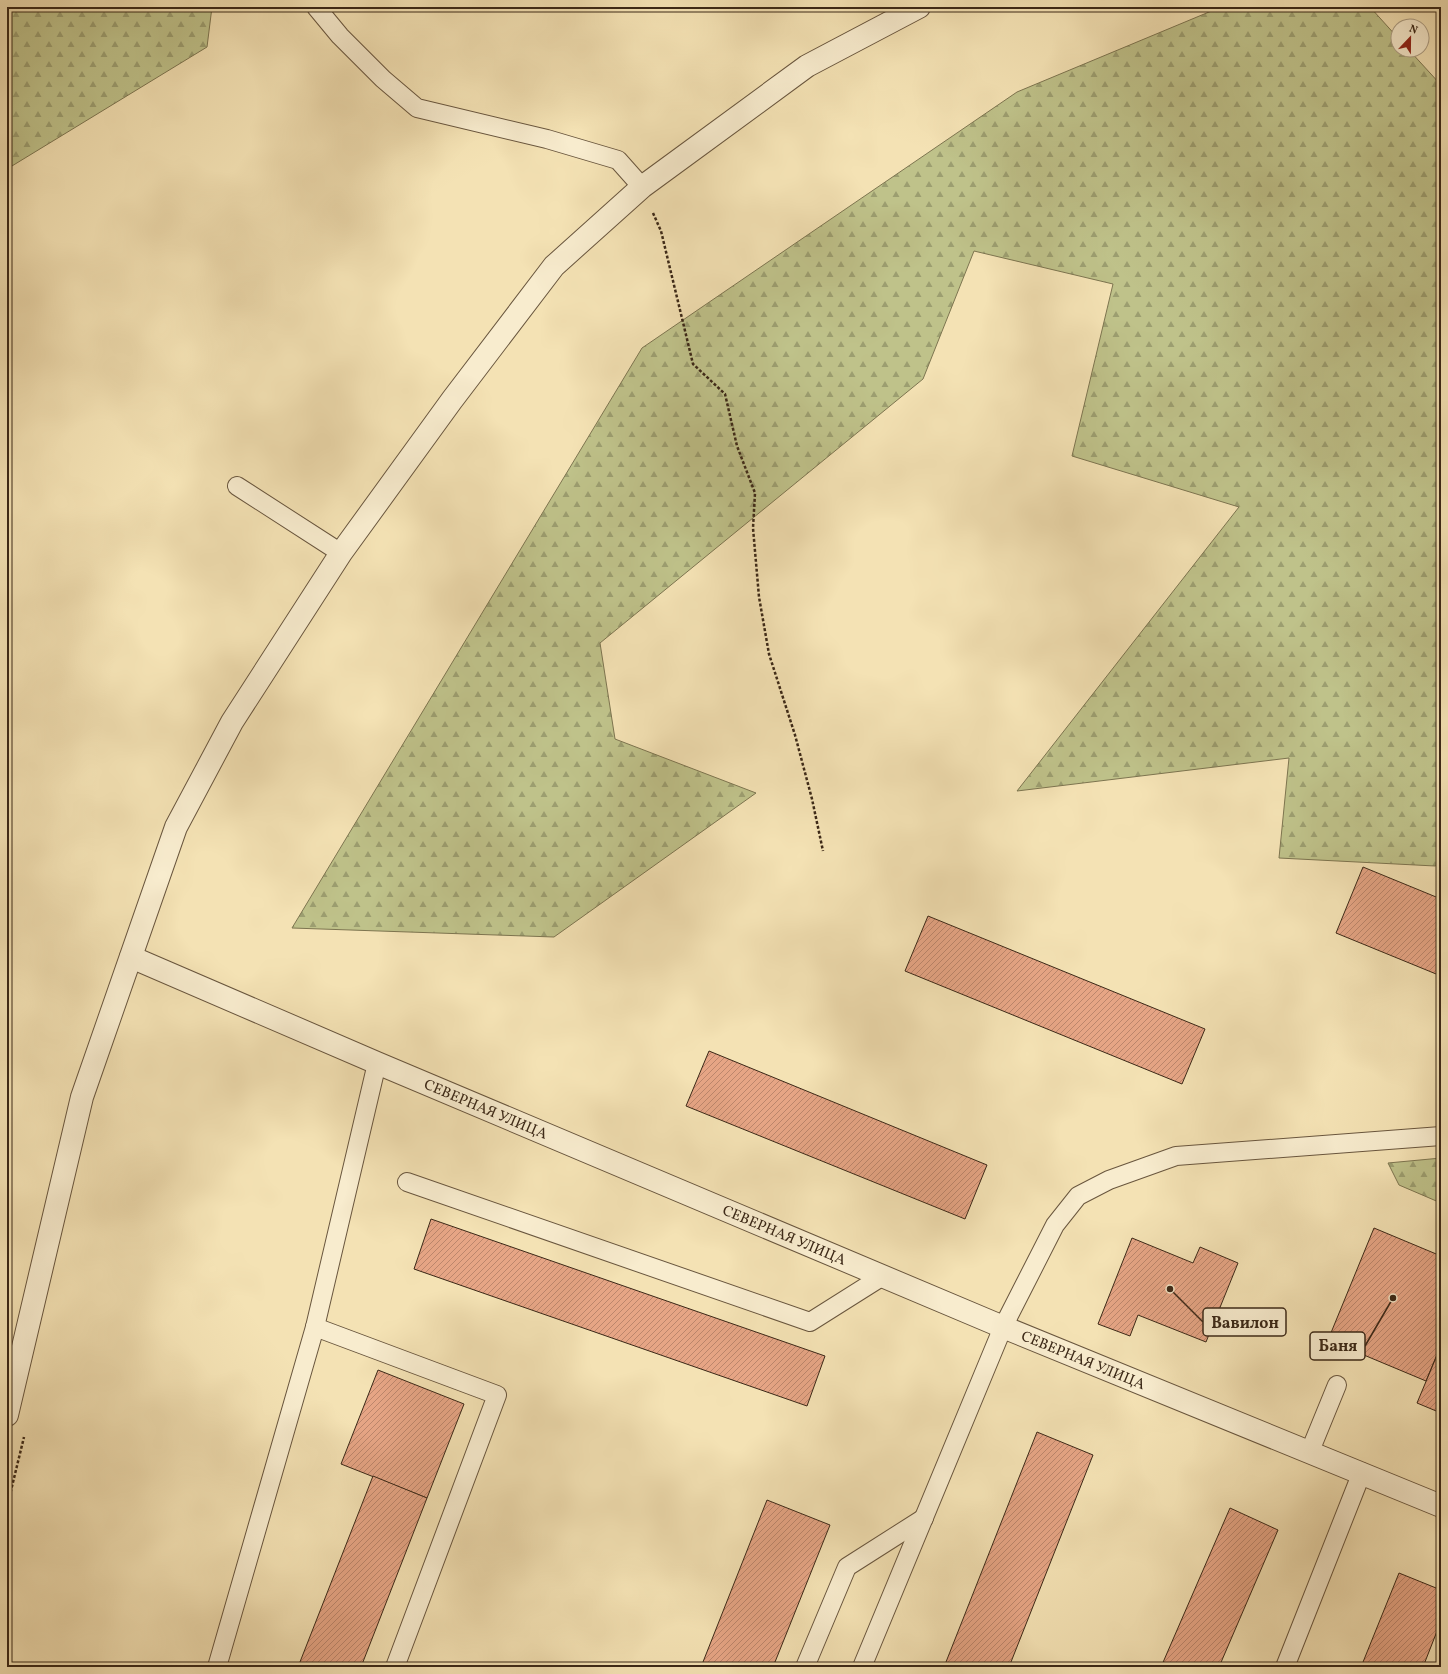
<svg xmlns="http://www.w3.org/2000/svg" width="1448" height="1674" viewBox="0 0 1448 1674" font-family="Vollkorn,serif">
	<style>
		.forest { fill: url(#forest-firs); stroke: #7d7550 }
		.building { fill: url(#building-hatch); stroke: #3b2817 }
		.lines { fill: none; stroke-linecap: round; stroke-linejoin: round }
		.service-casing { stroke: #69563e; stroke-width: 20 }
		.minor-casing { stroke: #69563e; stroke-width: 24 }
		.tertiary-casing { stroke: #69563e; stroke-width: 24 }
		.path { stroke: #3b2817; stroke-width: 2.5; stroke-dasharray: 3 2; stroke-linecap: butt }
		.service { stroke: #f8ecce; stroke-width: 18 }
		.minor { stroke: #f8ecce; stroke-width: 22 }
		.tertiary { stroke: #f8ecce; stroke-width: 22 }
		.labels { text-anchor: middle; stroke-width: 3; stroke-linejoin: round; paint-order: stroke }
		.street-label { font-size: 15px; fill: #3b2817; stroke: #f8ecce }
		.leader { fill: none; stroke: #3b2817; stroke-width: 1.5 }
		.callout-dot { fill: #3b2817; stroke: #f8ecce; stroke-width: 1.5 }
		.callout { fill: #f8ecce; stroke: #3b2817; stroke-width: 1.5 }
		.callout-label { font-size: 16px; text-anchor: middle; font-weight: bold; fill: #3b2817 }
	</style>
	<defs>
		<pattern id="forest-firs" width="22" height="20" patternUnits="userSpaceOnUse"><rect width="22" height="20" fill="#bfc28a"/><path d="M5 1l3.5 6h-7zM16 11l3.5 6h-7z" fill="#9c9e70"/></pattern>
		<pattern id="building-hatch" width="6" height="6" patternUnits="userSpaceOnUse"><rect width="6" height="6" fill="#e6a585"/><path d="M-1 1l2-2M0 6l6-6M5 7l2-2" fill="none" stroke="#bc866c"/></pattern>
	</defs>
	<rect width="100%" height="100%" fill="#f4e2b4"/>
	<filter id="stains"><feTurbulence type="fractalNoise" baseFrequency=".005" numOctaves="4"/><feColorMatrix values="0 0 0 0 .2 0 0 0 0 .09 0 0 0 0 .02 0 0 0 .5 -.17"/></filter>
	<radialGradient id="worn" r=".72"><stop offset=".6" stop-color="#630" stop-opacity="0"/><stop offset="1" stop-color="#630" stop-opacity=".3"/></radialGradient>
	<g class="forest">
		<path d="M7 7H212L207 47 7 169Z"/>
		<path d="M1221 7H1370L1398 38V50H1409L1441 85V864L1435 866 1279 858 1289 758 1017 791 1239 507 1072 456 1113 284 974 251 923 379 600 643 615 739 756 793 554 937 292 928 642 348 1017 92Z"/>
		<path d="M1441 1158V1203L1399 1185 1388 1163Z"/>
	</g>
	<g class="building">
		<path d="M1363 867 1441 899V976L1336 933Z"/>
		<path d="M928 916 1205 1029 1182 1084 905 971Z"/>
		<path d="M709 1051 987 1165 965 1219 686 1106Z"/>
		<path d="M431 1219 825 1356 807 1406 414 1269Z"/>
		<path d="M1374 1228 1441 1256V1345L1426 1381 1328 1340Z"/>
		<path d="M1132 1238 1193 1263 1200 1247 1238 1263 1206 1342 1138 1315 1130 1336 1098 1324Z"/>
		<path d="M1440 1348 1441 1349V1413L1417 1403Z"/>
		<path d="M378 1370 464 1404 427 1498 341 1464Z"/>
		<path d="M1037 1432 1093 1455 1009 1667H944Z"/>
		<path d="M373 1476 427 1498 361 1667H298Z"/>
		<path d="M767 1500 830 1525 773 1667H701Z"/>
		<path d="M1230 1508 1278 1530 1219 1667H1161Z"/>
		<path d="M1399 1573 1441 1590V1621L1423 1667H1361Z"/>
	</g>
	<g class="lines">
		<g class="service-casing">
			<g id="service">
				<path d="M316 7 340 36 383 79 417 108 547 139 618 160 642 187"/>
				<path d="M237 486 341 553"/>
				<path d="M407 1182 810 1322 883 1276"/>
				<path d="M315 1327 497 1395 395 1667"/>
				<path d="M1310 1451 1337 1385"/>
				<path d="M217 1667 315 1327 377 1063"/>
				<path d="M805 1667 847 1567 924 1518"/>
				<path d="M862 1667 1003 1327 1055 1225 1078 1196 1109 1180 1176 1156 1441 1136"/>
				<path d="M1285 1667 1362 1472"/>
			</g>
		</g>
		<g class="minor-casing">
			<g id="minor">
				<path id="s1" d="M131 957 377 1063 1003 1327 1441 1506"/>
			</g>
		</g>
		<g class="tertiary-casing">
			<path id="tertiary" d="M7 1415 82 1097 176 827 232 722 341 553 452 400 554 266 642 187 807 66 919 7"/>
		</g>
		<g class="path">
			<path d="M653 213 661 231 693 364 725 394 737 446 755 493 753 528 759 597 769 654 795 735 812 799 823 851"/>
			<path d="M7 1507 24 1437"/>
		</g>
		<use href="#service" class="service"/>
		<use href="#minor" class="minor"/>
		<use href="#tertiary" class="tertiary"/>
	</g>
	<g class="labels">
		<g class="street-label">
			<text dy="5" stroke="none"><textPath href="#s1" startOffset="386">СЕВЕРНАЯ УЛИЦА</textPath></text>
			<text dy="5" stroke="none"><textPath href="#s1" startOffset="710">СЕВЕРНАЯ УЛИЦА</textPath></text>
			<text dy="5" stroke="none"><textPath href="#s1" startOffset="1034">СЕВЕРНАЯ УЛИЦА</textPath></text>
		</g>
	</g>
	<path class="leader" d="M1170 1289L1203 1322M1393 1298L1365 1346"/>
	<g class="callout-dot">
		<circle cx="1170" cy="1289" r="4"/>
		<circle cx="1393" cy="1298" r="4"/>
	</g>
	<g class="callout">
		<rect x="1203" y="1308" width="83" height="28" rx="4"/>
		<rect x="1310" y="1332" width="55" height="28" rx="4"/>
	</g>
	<g class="callout-label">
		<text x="1245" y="1328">Вавилон</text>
		<text x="1338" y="1351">Баня</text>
	</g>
	<rect width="1448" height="1674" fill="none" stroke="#f4e2b4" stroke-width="24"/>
	<rect x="8" y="8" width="1432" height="1658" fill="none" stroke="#3b2817" stroke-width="2"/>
	<rect x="12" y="12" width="1424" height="1650" fill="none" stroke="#3b2817"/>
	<g transform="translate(1410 38) rotate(22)"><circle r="19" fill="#f8ecce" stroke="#ac9e85"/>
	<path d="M0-3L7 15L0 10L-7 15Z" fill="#8f2418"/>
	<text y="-6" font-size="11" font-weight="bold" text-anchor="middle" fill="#3b2817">N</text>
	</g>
	<rect width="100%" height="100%" filter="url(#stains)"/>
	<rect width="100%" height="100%" fill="url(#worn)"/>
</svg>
